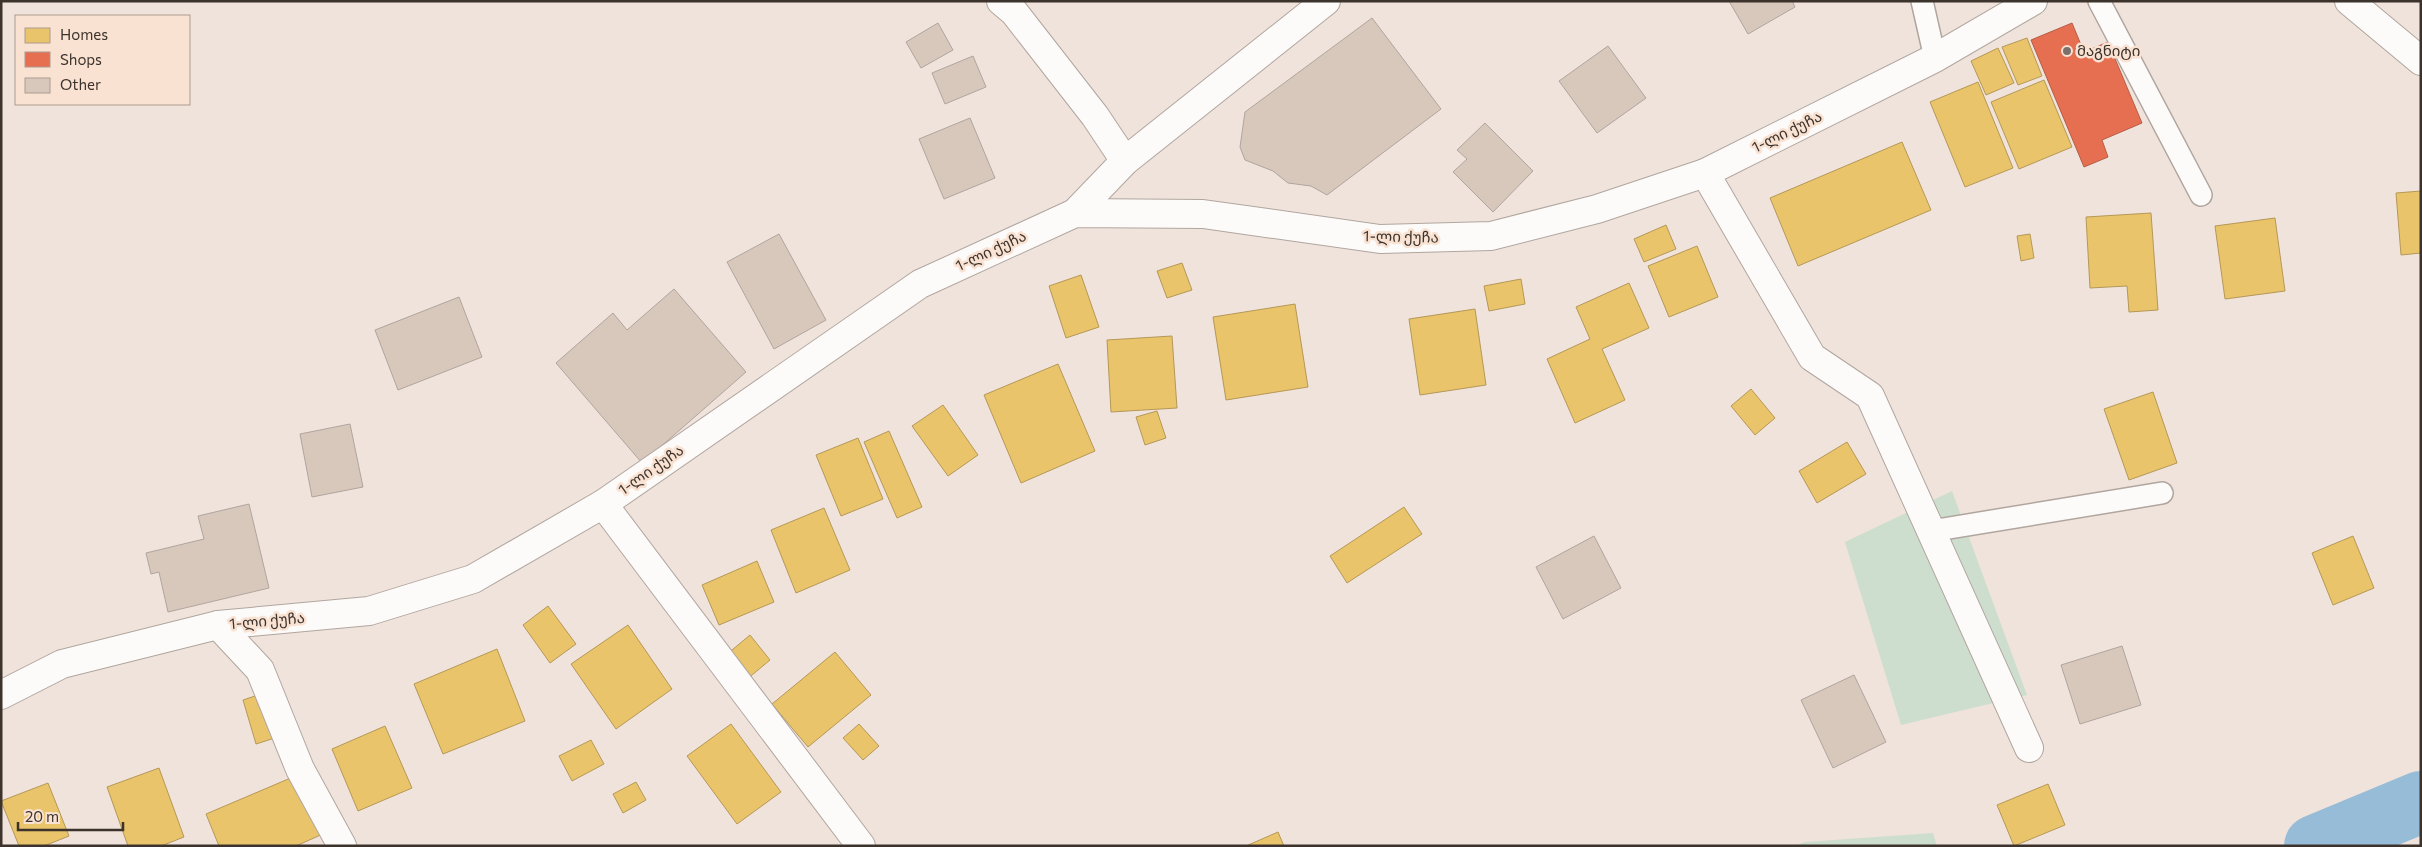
<svg xmlns="http://www.w3.org/2000/svg" width="2422" height="847" viewBox="0 0 2422 847" font-family="Commissioner,'Noto Sans Georgian',sans-serif">
	<style>
		.green { fill: #cedece }
		.homes { fill: #e9c46a; stroke: #b59858 }
		.shops { fill: #e76f51; stroke: #b45d46 }
		.lines { fill: none; stroke-linecap: round; stroke-linejoin: round }
		.river { stroke: #96bcd8; stroke-width: 62 }
		.building { fill: #d8c8bc; stroke: #afa59e }
		.lane-casing { stroke: #b0a69f; stroke-width: 24 }
		.street-casing { stroke: #b0a69f; stroke-width: 30 }
		.secondary-casing { stroke: #b0a69f; stroke-width: 30 }
		.lane { stroke: #fdfbfa; stroke-width: 21 }
		.street { stroke: #fdfbfa; stroke-width: 28 }
		.secondary { stroke: #fdfbfa; stroke-width: 28 }
		.poi-dot { fill: #7b716a; stroke: #f9e2d2; stroke-width: 2 }
		.labels { text-anchor: middle; stroke-width: 5; stroke-linejoin: round; paint-order: stroke }
		.poi-label { font-size: 15px; fill: #3c332d; stroke: #f9e2d2; text-anchor: start }
		.street-label { font-size: 15px; fill: #3c332d; stroke: #f9e2d2 }
	</style>
	<rect width="100%" height="100%" fill="#f0e3db"/>
	<g class="green">
		<path d="M1952 491 2027 695 1901 725 1845 542Z"/>
		<path d="M1933 833 1937 846H1795L1805 842Z"/>
	</g>
	<g class="homes">
		<path d="M2027 38 2042 76 2018 85 2002 47Z"/>
		<path d="M1998 48 2014 83 1986 95 1971 61Z"/>
		<path d="M2044 80 2072 147 2019 169 1991 102Z"/>
		<path d="M1978 82 2013 168 1965 187 1930 102Z"/>
		<path d="M1902 142 1931 210 1798 266 1770 198Z"/>
		<path d="M2421 191V253L2401 255 2396 193Z"/>
		<path d="M2151 213 2158 310 2129 312 2127 286 2090 288 2086 217Z"/>
		<path d="M2275 218 2285 291 2225 299 2215 226Z"/>
		<path d="M1666 225 1676 249 1644 262 1634 239Z"/>
		<path d="M2030 234 2034 258 2021 261 2017 236Z"/>
		<path d="M1697 246 1718 297 1669 317 1648 266Z"/>
		<path d="M1182 263 1192 290 1167 298 1157 271Z"/>
		<path d="M1081 275 1099 327 1066 338 1049 286Z"/>
		<path d="M1521 279 1525 304 1489 311 1484 286Z"/>
		<path d="M1629 283 1649 328 1602 349 1625 400 1575 423 1547 359 1590 339 1576 307Z"/>
		<path d="M1295 304 1308 387 1226 400 1213 317Z"/>
		<path d="M1475 309 1486 385 1420 395 1409 319Z"/>
		<path d="M1172 336 1177 408 1111 412 1107 340Z"/>
		<path d="M1058 364 1095 451 1021 483 984 395Z"/>
		<path d="M1751 389 1775 418 1755 435 1731 406Z"/>
		<path d="M2153 392 2177 463 2129 480 2104 409Z"/>
		<path d="M943 405 978 455 948 476 912 426Z"/>
		<path d="M1157 411 1166 438 1145 445 1136 417Z"/>
		<path d="M889 431 922 507 897 518 864 442Z"/>
		<path d="M858 438 883 499 841 516 816 455Z"/>
		<path d="M1847 442 1866 474 1817 503 1799 471Z"/>
		<path d="M1404 507 1422 534 1347 583 1330 556Z"/>
		<path d="M824 508 850 570 796 593 771 530Z"/>
		<path d="M2353 536 2374 588 2333 605 2312 553Z"/>
		<path d="M757 561 774 602 719 625 702 585Z"/>
		<path d="M548 606 576 644 550 663 523 625Z"/>
		<path d="M628 625 672 689 616 729 571 664Z"/>
		<path d="M750 635 770 660 746 680 726 655Z"/>
		<path d="M497 649 525 721 443 754 414 684Z"/>
		<path d="M835 652 871 695 808 747 772 704Z"/>
		<path d="M267 692 281 736 256 744 243 700Z"/>
		<path d="M731 724 781 792 737 824 687 756Z"/>
		<path d="M859 724 879 746 863 760 843 738Z"/>
		<path d="M385 726 412 788 358 811 332 749Z"/>
		<path d="M591 740 604 764 572 781 559 756Z"/>
		<path d="M159 768 184 837 161 846H128L107 787Z"/>
		<path d="M300 774 325 833 296 846H219L206 814Z"/>
		<path d="M636 782 646 800 623 813 613 794Z"/>
		<path d="M48 783 69 836 44 846H19L1 801Z"/>
		<path d="M2048 784 2065 825 2014 846 1997 805Z"/>
		<path d="M1278 832 1284 846H1246Z"/>
	</g>
	<path class="shops" d="M2072 23 2084 52 2108 42 2142 123 2102 140 2108 157 2084 167 2031 40Z"/>
	<g class="lines">
		<path class="river" d="M2315 846 2421 802"/>
	</g>
	<g class="building">
		<path d="M1729 1H1792L1795 7 1748 34Z"/>
		<path d="M1372 18 1441 109 1327 195 1311 186 1288 183 1273 171 1245 160 1240 147 1245 112Z"/>
		<path d="M938 23 953 50 921 68 906 42Z"/>
		<path d="M1608 46 1646 98 1597 133 1559 81Z"/>
		<path d="M973 56 986 87 945 104 932 73Z"/>
		<path d="M970 118 995 178 944 199 919 139Z"/>
		<path d="M1485 123 1533 171 1493 212 1453 172 1467 159 1457 150Z"/>
		<path d="M779 234 826 320 774 349 727 262Z"/>
		<path d="M674 289 746 372 642 463 556 363 613 313 627 330Z"/>
		<path d="M459 297 482 357 398 390 375 330Z"/>
		<path d="M350 424 363 487 312 497 300 434Z"/>
		<path d="M249 504 269 588 168 612 159 572 151 574 146 553 204 539 198 516Z"/>
		<path d="M1594 536 1621 588 1563 619 1536 567Z"/>
		<path d="M2122 646 2141 705 2080 724 2061 665Z"/>
		<path d="M1854 675 1886 742 1833 768 1801 700Z"/>
	</g>
	<g class="lines">
		<g class="lane-casing">
			<g id="lane">
				<path d="M1922 1 1935 58"/>
				<path d="M2099 1 2201 195"/>
				<path d="M1931 531 2162 493"/>
			</g>
		</g>
		<g class="street-casing">
			<g id="street">
				<path d="M1001 1 1014 12 1095 116 1125 161"/>
				<path d="M2349 1 2421 61"/>
				<path d="M1705 173 1812 357 1870 396 2029 748"/>
				<path d="M603 504 861 846"/>
				<path d="M218 625 260 670 300 769 342 846"/>
			</g>
		</g>
		<g class="secondary-casing">
			<g id="secondary">
				<path d="M1075 213 1125 161 1326 1"/>
				<path d="M1 695 62 664 218 625 369 611 473 579 603 504 920 284 1075 213 1203 214 1380 239 1491 236 1597 209 1705 173 1935 58 2033 1"/>
			</g>
		</g>
		<use href="#lane" class="lane"/>
		<use href="#street" class="street"/>
		<use href="#secondary" class="secondary"/>
	</g>
	<circle class="poi-dot" cx="2067" cy="51" r="5"/>
	<g class="labels">
		<g class="poi-label">
			<text x="2077" y="56">მაგნიტი</text>
		</g>
		<g class="street-label">
			<text transform="translate(1787 132) rotate(-26)" y="5">1-ლი ქუჩა</text>
			<text transform="translate(1401 237) rotate(1)" y="5">1-ლი ქუჩა</text>
			<text transform="translate(991 251) rotate(-25)" y="5">1-ლი ქუჩა</text>
			<text transform="translate(651 470) rotate(-35)" y="5">1-ლი ქუჩა</text>
			<text transform="translate(267 621) rotate(-5)" y="5">1-ლი ქუჩა</text>
		</g>
	</g>
	<rect width="2422" height="847" fill="none" stroke="#3c332d" stroke-width="5"/>
	<rect x="15" y="15" width="175" height="90" fill="#f9e2d2" stroke="#ad9c90"/>
	<rect x="25" y="28" width="25" height="15" fill="#e9c46a" stroke="#ad9c90"/>
	<text x="60" y="40" font-size="15" fill="#3c332d">Homes</text>
	<rect x="25" y="52" width="25" height="15" fill="#e76f51" stroke="#ad9c90"/>
	<text x="60" y="65" font-size="15" fill="#3c332d">Shops</text>
	<rect x="25" y="78" width="25" height="15" fill="#d8c8bc" stroke="#ad9c90"/>
	<text x="60" y="90" font-size="15" fill="#3c332d">Other</text>
	<path d="M18 822v8h105v-8" fill="none" stroke="#3c332d" stroke-width="2.5"/>
	<text x="25" y="822" font-size="15" fill="#3c332d" stroke="#f9e2d2" stroke-width="4" paint-order="stroke">20 m</text>
</svg>
